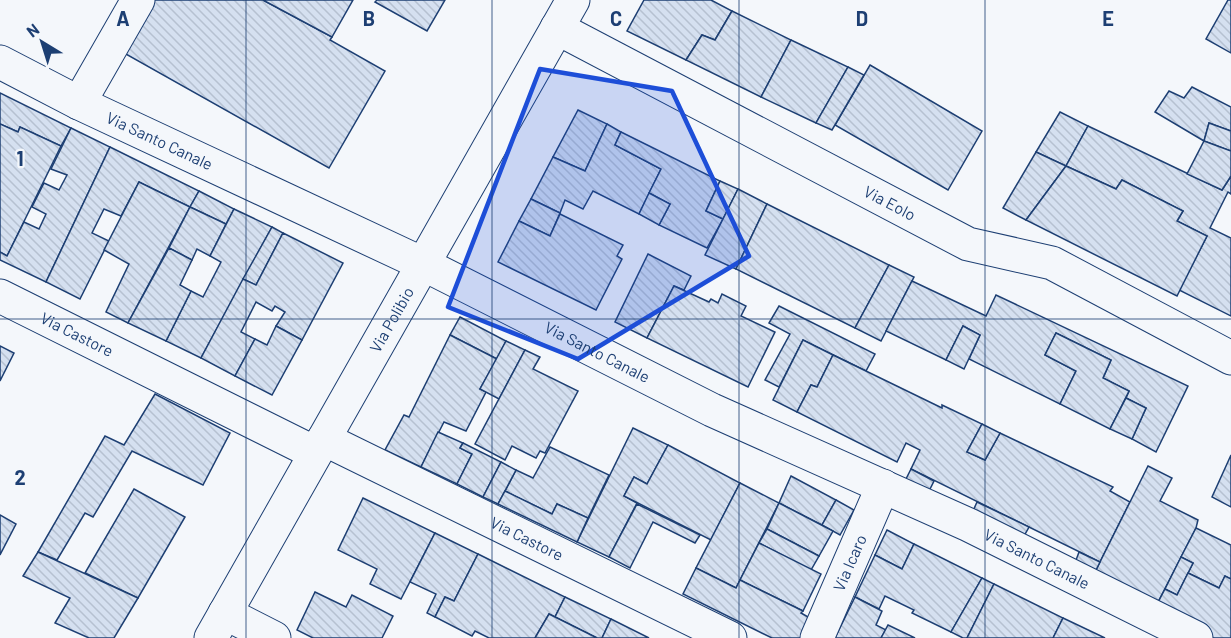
<svg xmlns="http://www.w3.org/2000/svg" width="1231" height="638" viewBox="0 0 1231 638" font-family="Barlow,sans-serif">
	<style>
		.building { fill: url(#building-back-hatch); stroke: #1d3f73; stroke-width: 1.5 }
		.lines { fill: none; stroke-linecap: round; stroke-linejoin: round }
		.minor-casing { stroke: #1d3f73; stroke-width: 35 }
		.minor { stroke: #f4f7fb; stroke-width: 33 }
		.marked { fill: #1d4ed8; fill-opacity: 0.2; stroke: #1d4ed8; stroke-width: 4.5; stroke-linejoin: round }
		.grid { fill: none; stroke: #1d3f73; stroke-width: 1.5; stroke-opacity: 0.55 }
		.labels { text-anchor: middle; stroke-width: 4.5; stroke-linejoin: round; paint-order: stroke }
		.street-label { font-size: 16px; fill: #1d3f73; stroke: #f4f7fb }
		.grid-label { font-size: 20px; text-anchor: middle; font-weight: bold; fill: #1d3f73; stroke: #f4f7fb; stroke-width: 4.5; stroke-linejoin: round; paint-order: stroke }
	</style>
	<defs>
		<pattern id="building-back-hatch" width="6" height="6" patternUnits="userSpaceOnUse" patternTransform="scale(1.5)"><rect width="6" height="6" fill="#d5e0f0"/><path d="M-1 5l2 2M0 0l6 6M5-1l2 2" fill="none" stroke="#b6c1d1"/></pattern>
	</defs>
	<rect width="100%" height="100%" fill="#f4f7fb"/>
	<g class="building">
		<path d="M154 0H263L332 37 330 40 385 71 329 168 124 53Z"/>
		<path d="M263 0H353L332 37Z"/>
		<path d="M377 0H445L427 31 375 2Z"/>
		<path d="M644 0H711L732 11 715 40 702 35 686 60 627 31Z"/>
		<path d="M1228 0H1231V53L1206 39Z"/>
		<path d="M732 11 791 40 761 97 686 60 702 35 715 40Z"/>
		<path d="M791 40 848 67 816 123 761 97Z"/>
		<path d="M870 65 982 131 948 190 835 125Z"/>
		<path d="M848 67 864 75 832 130 816 123Z"/>
		<path d="M1192 87 1231 107V131L1209 123 1204 141 1155 112 1169 91 1184 98Z"/>
		<path d="M0 93 71 128 61 146 20 127 18 132 0 124Z"/>
		<path d="M578 110 607 124 585 171 553 157Z"/>
		<path d="M1060 112 1088 126 1066 166 1036 152Z"/>
		<path d="M1209 123 1231 131V151L1204 141Z"/>
		<path d="M0 124 18 132 20 127 61 146 7 256 0 252Z"/>
		<path d="M607 124 621 132 615 145 661 169 639 214 593 191 583 209 565 200 560 213 531 199 553 157 585 171Z"/>
		<path d="M1088 126 1222 190 1231 176V194L1228 192 1210 228 1231 238V316L1179 290 1207 236 1177 221 1183 211 1122 180 1116 189 1066 166Z"/>
		<path d="M71 128 110 147 46 282 0 260V252L7 256 24 222 39 229 46 214 32 207 44 183 59 190 67 175 51 169Z"/>
		<path d="M621 132 720 181 706 211 723 219 707 248 659 225 670 204 649 193 661 169 615 145Z"/>
		<path d="M1204 141 1231 151V176L1222 190 1187 174Z"/>
		<path d="M110 147 199 191 190 207 139 182 121 216 104 209 92 233 109 241 80 299 46 282Z"/>
		<path d="M1036 152 1066 166 1026 220 1003 208Z"/>
		<path d="M1066 166 1116 189 1122 180 1183 211 1177 221 1207 236 1177 296 1026 220Z"/>
		<path d="M720 181 738 189 723 219 706 211Z"/>
		<path d="M139 182 190 207 128 323 106 312 129 264 104 250Z"/>
		<path d="M738 189 767 204 736 269 705 255Z"/>
		<path d="M199 191 234 209 226 224 190 207Z"/>
		<path d="M649 193 670 204 659 225 639 214Z"/>
		<path d="M531 199 560 213 550 236 519 221Z"/>
		<path d="M767 204 889 265 855 328 736 269Z"/>
		<path d="M190 207 226 224 210 256 197 249 192 260 169 248Z"/>
		<path d="M234 209 272 227 201 358 166 341 191 291 203 297 221 262 210 256Z"/>
		<path d="M560 214 623 245 617 256 622 259 596 310 498 262 519 221 550 236Z"/>
		<path d="M272 227 283 233 256 285 243 279Z"/>
		<path d="M283 233 343 263 302 340 276 326 285 312 275 306 272 311 256 302 241 332 255 339 235 376 201 358 243 279 256 285Z"/>
		<path d="M169 248 192 260 180 285 191 291 166 341 128 323Z"/>
		<path d="M648 254 691 276 684 290 674 286 647 338 615 322Z"/>
		<path d="M889 265 914 277 881 341 855 328Z"/>
		<path d="M912 281 986 316 996 295 1188 386 1156 452 1132 439 1146 408 1126 398 1129 391 1103 378 1111 360 1056 333 1045 355 1076 371 1060 404 969 359 980 335 963 326 946 360 886 331Z"/>
		<path d="M674 286 709 302 711 299 718 303 722 294 746 306 741 316 775 332 748 387 647 338Z"/>
		<path d="M779 306 875 354 866 371 803 340 779 387 765 380 790 334 769 323Z"/>
		<path d="M460 317 506 341 497 359 450 335Z"/>
		<path d="M276 326 302 340 272 395 235 376 255 339 267 345Z"/>
		<path d="M963 326 980 335 964 369 946 360Z"/>
		<path d="M1056 333 1111 360 1103 378 1129 391 1110 429 1060 404 1076 371 1045 355Z"/>
		<path d="M450 335 497 359 480 389 486 392 466 431 444 422 421 467 385 450 404 415 409 417Z"/>
		<path d="M803 340 833 355 817 387 811 385 797 412 773 400Z"/>
		<path d="M506 341 525 350 499 399 480 389Z"/>
		<path d="M0 346 14 353 0 381Z"/>
		<path d="M525 350 540 357 533 369 578 391 545 453 540 451 536 458 512 446 505 460 475 444Z"/>
		<path d="M833 355 942 408V405L982 424 967 452 985 460 1000 433 1113 487 1110 491 1130 502 1100 562 911 469 920 450 906 443 897 462 797 412 811 385 817 387Z"/>
		<path d="M155 394 230 433 203 485 132 451 93 517 85 513 57 560 38 552 105 436 124 445Z"/>
		<path d="M1126 398 1146 408 1132 439 1110 429Z"/>
		<path d="M982 424 1000 433 985 460 967 452Z"/>
		<path d="M633 428 668 445 647 484 634 477 624 496 637 503 609 557 577 542Z"/>
		<path d="M438 432 463 443 460 448 472 454 457 484 421 467Z"/>
		<path d="M463 443 501 462 483 497 457 484 472 454 460 448Z"/>
		<path d="M668 445 740 483 711 540 624 496 634 477 647 484Z"/>
		<path d="M550 447 609 475 588 518 557 504 552 514 505 491 516 470 533 478Z"/>
		<path d="M1231 455V507L1212 497Z"/>
		<path d="M501 462 516 470 498 504 483 497Z"/>
		<path d="M1148 466 1172 478 1160 501 1198 520 1196 528 1154 610 1091 580Z"/>
		<path d="M911 469 934 481 925 499 902 487Z"/>
		<path d="M791 476 836 500 822 525 779 503Z"/>
		<path d="M740 483 779 503 736 588 696 568Z"/>
		<path d="M134 489 185 517 138 598 85 573Z"/>
		<path d="M505 491 552 514 557 504 588 518 577 542 498 504Z"/>
		<path d="M363 498 435 533 401 599 370 584 377 569 338 550Z"/>
		<path d="M836 500 854 510 840 535 822 525Z"/>
		<path d="M977 502 1029 527 1019 545 969 520Z"/>
		<path d="M779 503 833 531 819 556 767 529Z"/>
		<path d="M637 504 700 535 695 543 653 522 630 568 609 557Z"/>
		<path d="M0 515 16 524 0 555Z"/>
		<path d="M1196 528 1231 545V579L1225 576 1219 588 1188 573 1193 563 1181 557Z"/>
		<path d="M767 529 819 556 811 570 759 543Z"/>
		<path d="M887 530 914 544 902 569 875 555Z"/>
		<path d="M435 533 478 554 454 601 445 597 435 617 427 613 436 594 410 582Z"/>
		<path d="M759 543 821 574 803 611 740 580Z"/>
		<path d="M914 544 982 578 951 632 912 613 914 610 885 596 879 609 855 597 875 555 902 569Z"/>
		<path d="M38 552 138 598 114 638H89L55 623 70 598 23 576Z"/>
		<path d="M1079 552 1100 562 1091 580 1072 571Z"/>
		<path d="M478 554 565 597 555 617 549 614 535 638H489L475 631 472 636 435 617 445 597 454 601Z"/>
		<path d="M1181 557 1193 563 1177 595 1165 589Z"/>
		<path d="M696 568 736 588 740 580 803 611 801 613 817 622 809 638H772L683 594Z"/>
		<path d="M1188 573 1219 588 1225 576 1231 579V638H1212L1154 610 1165 589 1177 595Z"/>
		<path d="M982 578 994 584 967 638H963L951 632Z"/>
		<path d="M994 584 1063 618 1053 638H967Z"/>
		<path d="M315 592 346 607 352 595 393 616 382 638H313L297 630Z"/>
		<path d="M565 597 611 619 602 638H597L555 617Z"/>
		<path d="M855 597 882 611 876 625 886 630 881 638H835Z"/>
		<path d="M549 614 597 638H535Z"/>
		<path d="M1063 618 1105 638H1053Z"/>
		<path d="M611 619 649 638H602Z"/>
		<path d="M888 625 915 638H881Z"/>
	</g>
	<g class="lines">
		<g class="minor-casing">
			<g id="minor">
				<path id="s1" d="M557 28 968 244 1052 263 1231 358"/>
				<path id="s2" d="M0 62 79 103 423 264 712 410 969 525 1196 638"/>
				<path d="M79 103 138 0"/>
				<path id="s3" d="M0 296 315 453"/>
				<path id="s4" d="M324 439 730 638"/>
				<path d="M225 613 274 638"/>
				<path id="s5" d="M211 638 573 0"/>
				<path id="s6" d="M817 638 883 486"/>
			</g>
		</g>
		<use href="#minor" class="minor"/>
	</g>
	<path class="marked" d="M540 69 672 91 749 256 578 359 448 307Z"/>
	<path class="grid" d="M246 0V638M492 0V638M739 0V638M985 0V638M0 319H1231"/>
	<g class="labels">
		<g class="street-label">
			<text dy="6" stroke="none"><textPath href="#s2" startOffset="178">Via Santo Canale</textPath></text>
			<text dy="6" stroke="none"><textPath href="#s1" startOffset="376">Via Eolo</textPath></text>
			<text dy="6" stroke="none"><textPath href="#s5" startOffset="366">Via Polibio</textPath></text>
			<text dy="6" stroke="none"><textPath href="#s3" startOffset="86">Via Castore</textPath></text>
			<text dy="6" stroke="none"><textPath href="#s2" startOffset="664">Via Santo Canale</textPath></text>
			<text dy="6" stroke="none"><textPath href="#s4" startOffset="226">Via Castore</textPath></text>
			<text dy="6" stroke="none"><textPath href="#s2" startOffset="1150">Via Santo Canale</textPath></text>
			<text dy="6" stroke="none"><textPath href="#s6" startOffset="82">Via Icaro</textPath></text>
		</g>
	</g>
	<g class="grid-label">
		<text x="123" y="26">A</text>
		<text x="369" y="26">B</text>
		<text x="616" y="26">C</text>
		<text x="862" y="26">D</text>
		<text x="1108" y="26">E</text>
		<text x="20" y="166">1</text>
		<text x="20" y="485">2</text>
	</g>
	<g transform="translate(42 42) rotate(322)" stroke="#f4f7fb" stroke-width="4.5" paint-order="stroke">
	<path d="M0-4.5L10 22L0 15L-10 22Z" fill="#1d3f73"/>
	<text y="-9" font-size="16" font-weight="bold" text-anchor="middle" fill="#1d3f73">N</text>
	</g>
</svg>
